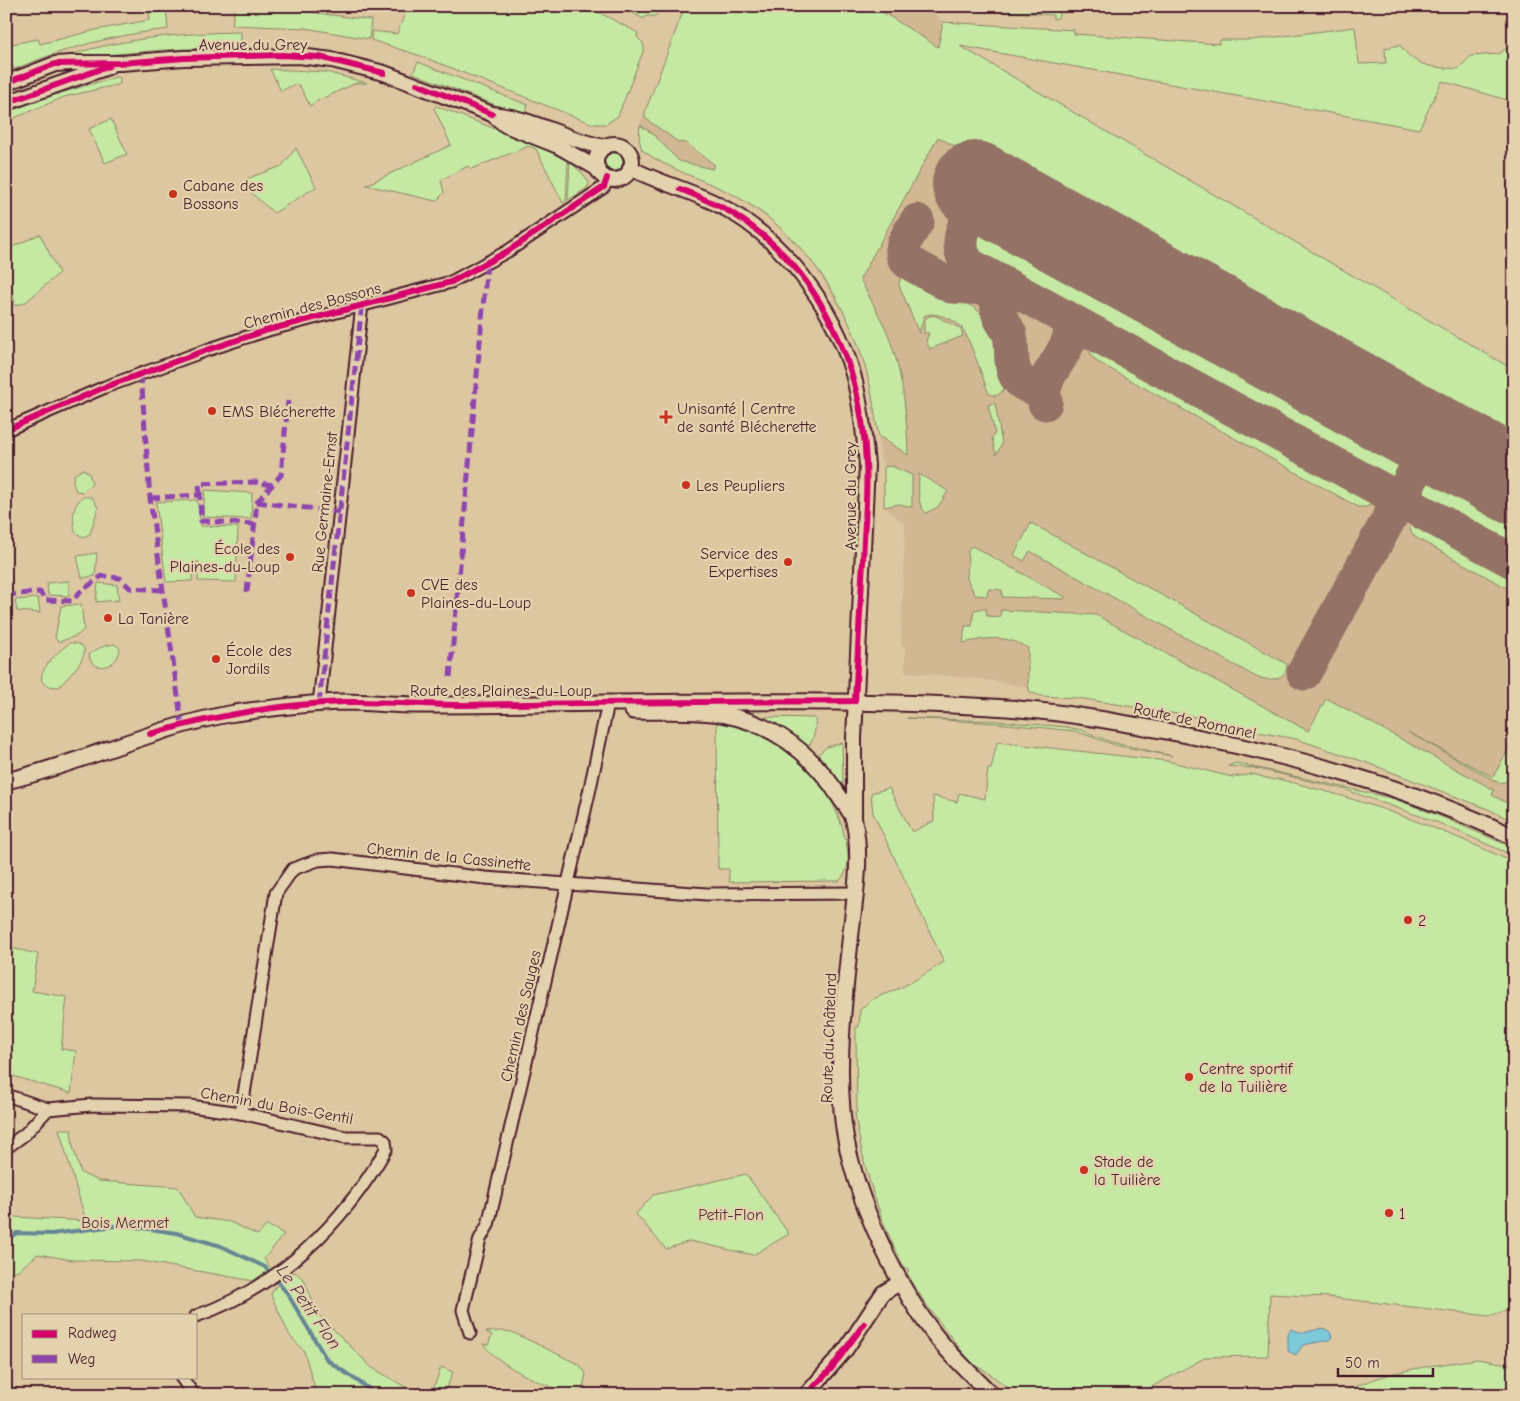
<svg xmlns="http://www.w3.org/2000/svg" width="1520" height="1401" viewBox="0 0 1520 1401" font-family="'Comic Neue',sans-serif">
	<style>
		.built { fill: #d1b893 }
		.green { fill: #c5e9a2; stroke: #888466 }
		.water { fill: #7cc9da; stroke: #688594 }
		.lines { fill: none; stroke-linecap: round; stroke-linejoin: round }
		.stream { stroke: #688594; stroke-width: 4 }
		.taxiway { stroke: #947366; stroke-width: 35 }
		.runway { stroke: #947366; stroke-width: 86 }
		.minor-casing { stroke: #4a1f2b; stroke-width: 15 }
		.tertiary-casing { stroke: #4a1f2b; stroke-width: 18 }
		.secondary-casing { stroke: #4a1f2b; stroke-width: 19 }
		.minor { stroke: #e4d2af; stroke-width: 11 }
		.tertiary { stroke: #e4d2af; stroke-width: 14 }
		.secondary { stroke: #e4d2af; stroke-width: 15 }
		.quiet { stroke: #8e44ad; stroke-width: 5; stroke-dasharray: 10 5; stroke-linecap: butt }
		.cycleway-casing { stroke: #e4d2af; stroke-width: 9 }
		.cycleway { stroke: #d6006c; stroke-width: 6 }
		.poi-dot { fill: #c8321e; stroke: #e4d2af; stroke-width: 2 }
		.labels { text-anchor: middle; stroke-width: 4.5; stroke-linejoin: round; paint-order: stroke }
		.street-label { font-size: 16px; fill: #4a1f2b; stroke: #e4d2af }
		.poi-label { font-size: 16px; fill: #4a1f2b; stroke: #e4d2af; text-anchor: start }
		.park-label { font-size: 16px; fill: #563337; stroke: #e4d2af }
		.water-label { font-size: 18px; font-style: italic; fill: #523845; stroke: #e4d2af }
	</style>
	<rect width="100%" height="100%" fill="#ddc7a1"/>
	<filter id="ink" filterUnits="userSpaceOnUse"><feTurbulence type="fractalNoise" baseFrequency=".02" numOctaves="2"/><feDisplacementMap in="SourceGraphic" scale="10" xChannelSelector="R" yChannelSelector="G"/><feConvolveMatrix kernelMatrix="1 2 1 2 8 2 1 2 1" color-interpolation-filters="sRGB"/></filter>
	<g filter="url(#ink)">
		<path class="built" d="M685 6H926L943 22 958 45 1514 370V821L1373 758 1212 714 1030 692 1028 687 981 679 905 672V647L901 646V631L905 524 884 507V461H881L873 395 860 349 847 320 813 264 777 225 734 195 667 166 650 156 642 150 640 145V125Z"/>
		<g class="green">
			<path d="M235 6H262L371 20 369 39 305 28 232 25Z"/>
			<path d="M408 6H587L638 33 637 37 643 43 644 49 618 116 606 124H593L421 56 371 40 372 31 397 34Z"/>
			<path d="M620 6H661L655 16H646L644 19Z"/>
			<path d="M685 6H873L938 47 943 22 1074 30V34L1219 44 1220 40H1252L1355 27 1359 64 1386 63 1385 48 1400 45C1415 68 1433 67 1458 69L1471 56 1499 54 1514 43V102L1442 81 1419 129 960 46 1514 370V455L938 137 860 279C868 295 877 311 885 327 902 367 907 411 908 455L879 436C874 415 873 394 867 373 848 301 801 231 734 195 704 179 670 171 642 150L639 139 640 125 652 133 679 161 712 169 715 165 686 143 678 142 645 118V112Z"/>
			<path d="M975 6H1062L1058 18 1053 19V15L973 9Z"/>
			<path d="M166 9 168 29C114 35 64 48 15 69L6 65V45L38 39 40 44 100 29 150 20 149 10Z"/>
			<path d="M241 32V47L164 50 57 59C116 39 178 33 241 32Z"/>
			<path d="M418 62 528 105 524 116 413 73Z"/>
			<path d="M270 69 326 72 367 83H356L315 102 310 106 300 86 295 84 281 91Z"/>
			<path d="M116 77 120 78V84L64 97 12 119 10 115 11 111 43 98Z"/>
			<path d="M436 106 534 144 568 161 566 201 563 203 536 149 529 146 471 169 468 166 441 180 444 193 436 201 366 185 451 145 434 108Z"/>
			<path d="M111 119 127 154 105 163 89 129Z"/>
			<path d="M296 148 316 187 274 213 248 190 246 179 282 166Z"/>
			<circle cx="614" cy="162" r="9"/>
			<path d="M570 162 584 175 589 183 587 188 568 200Z"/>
			<path d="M988 221 1001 224 1398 442C1419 458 1403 487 1377 478L981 260C965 248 968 227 988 221Z"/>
			<path d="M40 234 59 273 26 302 15 306 6 250Z"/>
			<path d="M906 270 975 308 1002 335 1006 384C1004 390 1001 393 996 396L989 394C983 379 970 339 962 328 957 320 933 310 924 316L919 333 899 285 900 279Z"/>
			<path d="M934 315 961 329 963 336 930 349 926 341 929 333H924V321L927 317Z"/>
			<path d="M1099 344 1368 490 1373 497 1371 503 1367 507H1358L1096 361 1090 353 1094 347Z"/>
			<path d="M995 403 1002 444 996 455 992 438 995 433 988 405Z"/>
			<path d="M891 466 912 475V507L899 504 884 507V467Z"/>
			<path d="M1436 468 1449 470 1514 506V553L1424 503C1414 488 1420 473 1436 468Z"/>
			<path d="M83 469 89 473 92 484 83 492 76 491 73 482 74 475Z"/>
			<path d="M919 474 948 491 938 507 926 513C916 505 919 486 919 474Z"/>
			<path d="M205 490 252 493 251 519 203 517Z"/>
			<path d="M82 497H92L98 508 90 534 83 537 75 532C73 517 71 509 82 497Z"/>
			<path d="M197 500 201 526 238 527 236 582 198 581 199 562H193L192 581 166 582 156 502Z"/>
			<path d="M1418 520 1514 570V592L1415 537C1408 531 1409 523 1418 520Z"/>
			<path d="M1031 523 1285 663 1287 665C1286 681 1268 681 1256 677L1030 551 1024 561 1014 555Z"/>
			<path d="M972 546 1065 597 1064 599 1002 597V590L988 589 987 596 975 595 967 579 968 550Z"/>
			<path d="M97 553 95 576 82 578 77 556Z"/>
			<path d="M69 581V596L48 595 47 583Z"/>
			<path d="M98 583 117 585 119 600 96 602Z"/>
			<path d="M38 598 40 613 17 611 15 600Z"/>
			<path d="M81 604 84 629 78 635 59 642 55 638 61 606Z"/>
			<path d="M979 609H986L987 616 1000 617 1001 610 1096 615 1308 731 1326 699H1328L1494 790 1492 795 1514 807V822L1488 809 1365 762 1296 739 1232 727 1215 720 1078 698 1041 696 1030 692 1028 685V648C1004 634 989 638 963 643L965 626H972L974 610Z"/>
			<path d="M70 643C104 643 68 677 59 687 20 687 56 652 70 643Z"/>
			<path d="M115 644 120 649C118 668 92 674 89 655 97 648 105 645 115 644Z"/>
			<path d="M766 717 815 718C816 728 815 738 808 747L786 730 766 719Z"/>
			<path d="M907 718 997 721 1066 727 1081 730 1111 742 1172 756 1115 745 1075 731 997 723Z"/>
			<path d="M717 722C780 733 830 774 845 838 849 853 851 869 839 881L729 882V869H718Z"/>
			<path d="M1408 732 1493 777 1513 741 1514 776 1511 774 1506 782 1499 783Z"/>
			<path d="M997 742 1167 761 1232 777 1253 774 1273 780 1278 779C1359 798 1439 827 1514 863V1313L1505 1311 1489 1316 1328 1297 1270 1294 1268 1356 1206 1357 1137 1395H1017L986 1371 975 1366 961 1350 925 1303 907 1273 909 1271 907 1268 905 1269C879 1220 863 1168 855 1113L857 1112 856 1033V1027H859L860 1010C874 995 883 996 900 988 915 981 930 971 944 962L873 813 871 793 889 788 912 832 934 821 933 796 957 802 959 793 985 799 988 769H991Z"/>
			<path d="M842 743 843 783 841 784 817 755 827 747Z"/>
			<path d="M1236 763 1395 799 1442 817 1514 848V856L1439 823 1344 789 1254 768 1228 766Z"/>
			<path d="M6 947 38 954 32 991 67 997 61 1049 76 1051 71 1093 6 1074Z"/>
			<path d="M59 1129H71L73 1147 81 1173 99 1181 178 1187 195 1217 230 1222 258 1235 267 1225 284 1234 264 1259 272 1270 254 1281 141 1261 72 1260 38 1254 20 1269 6 1275 7 1208 15 1217 86 1221Z"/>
			<path d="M746 1174 789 1234 753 1255 690 1241 666 1249 636 1214 653 1195Z"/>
			<path d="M295 1272 304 1280 318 1314 371 1367 407 1388 414 1395H317L304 1351 290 1336 271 1295 275 1287Z"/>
			<path d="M503 1331 512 1332 580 1365 586 1374 583 1388 578 1392 567 1393C538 1382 502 1368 483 1344L488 1345 492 1335 486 1332Z"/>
			<path d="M1477 1359 1514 1365V1395H1338C1384 1370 1426 1367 1477 1359Z"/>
			<path d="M441 1367 453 1372 445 1392 434 1387Z"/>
		</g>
		<path class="water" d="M1323 1328 1330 1332 1332 1337 1329 1340 1303 1345 1296 1355 1288 1351V1335L1291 1329 1303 1333Z"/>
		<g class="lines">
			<path class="stream" d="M6 1239 17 1233 51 1234 123 1225 176 1233 221 1246 265 1267 287 1293 327 1360 378 1395"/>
			<g class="taxiway">
				<path d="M1011 204 987 201C965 212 950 248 971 266L1514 562"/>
				<path d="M917 221C910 233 895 250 908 262L951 286 1004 289"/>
				<path d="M1016 291 1010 289 1003 293C999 298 997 304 998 311 999 320 1007 326 1010 335 1014 353 1006 376 1028 386 1035 389 1040 387 1046 383"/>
				<path d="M1045 403C1046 397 1042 393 1043 388 1049 367 1084 336 1065 317"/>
				<path d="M1395 416C1415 431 1424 449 1414 473"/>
				<path d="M1304 673 1418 466C1433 449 1449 449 1468 456"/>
			</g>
			<path class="runway" d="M975 184 1514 481"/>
			<g class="minor-casing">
				<g id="minor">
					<path d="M6 430 105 387 207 350 268 330 451 282 508 251 604 187 607 178"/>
					<path d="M319 704 362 304"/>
					<path d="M6 1095 48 1109 92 1105 190 1106 241 1113 345 1137H380L385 1141 386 1149C343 1224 279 1287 196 1316"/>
					<path d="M241 1113 276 893 293 869 318 860 333 859 485 878 707 894 856 893"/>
					<path d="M6 1148 25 1134 48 1109"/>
					<path d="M470 1333 463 1310 480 1239 488 1225 589 793 608 703"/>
					<path d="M181 1377 194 1395"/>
				</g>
			</g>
			<g class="tertiary-casing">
				<g id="tertiary">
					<path d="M6 83 55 64 71 63H121L184 58 299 56 332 60 384 73 492 114C531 117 566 140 604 147"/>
					<path d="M6 103 108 67"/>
					<path d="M492 114 505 125 558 146 598 169"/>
					<circle cx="614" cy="162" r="18"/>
					<path d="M630 168C658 182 688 190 715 203 781 235 833 305 853 374 861 404 864 434 867 465L854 738V820"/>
					<path d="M806 1395 846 1349 883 1293 901 1282"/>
				</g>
			</g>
			<g class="secondary-casing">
				<g id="secondary">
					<path d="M633 711C661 712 699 709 726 715 776 725 814 756 841 799 845 805 853 814 854 821 862 857 855 896 851 932 845 990 837 1052 842 1110 847 1181 891 1277 934 1334 951 1356 972 1375 992 1395"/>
					<path d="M6 781C84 763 156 726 235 713 271 708 307 703 343 702 369 702 394 705 420 705 482 705 544 704 605 703 739 702 873 699 1007 708 1066 712 1124 723 1182 734 1296 757 1409 787 1514 837"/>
				</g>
			</g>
			<use href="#minor" class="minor"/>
			<use href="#tertiary" class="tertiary"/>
			<use href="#secondary" class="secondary"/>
			<g class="quiet">
				<path d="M141 374 150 498 182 725"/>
				<path d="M200 495 199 484 255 482 272 485"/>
				<path d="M150 498 200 495 201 521 255 524"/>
				<path d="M257 502 340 512"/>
				<path d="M247 592 257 502 281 475 288 401"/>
				<path d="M6 595 40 592 45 600 72 601 80 592 102 576 120 578 130 588 162 590"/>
				<path d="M450 677 487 263"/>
				<path d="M319 704 362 304"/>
			</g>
			<g class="cycleway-casing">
				<g id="cycleway">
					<path d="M6 83 55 64 121 63 184 58 281 55 319 57 384 73"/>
					<path d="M417 84 492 114"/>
					<path d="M6 103 109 66"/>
					<path d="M6 430 105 387 207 350 268 330 451 282 508 251 604 187 607 178"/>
					<path d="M150 734C214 716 278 704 344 702 384 701 425 705 465 705 595 702 725 702 855 701 858 655 860 608 863 561 864 529 868 495 866 463 862 365 820 269 735 215 718 204 699 197 680 189"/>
					<path d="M806 1395 831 1369 864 1324"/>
				</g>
			</g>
			<use href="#cycleway" class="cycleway"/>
		</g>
	</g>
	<g class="poi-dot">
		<circle cx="173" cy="194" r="5"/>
		<circle cx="212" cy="411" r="5"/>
		<path d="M663.5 409.5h5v5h5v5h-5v5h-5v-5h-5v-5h5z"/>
		<circle cx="686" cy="485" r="5"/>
		<circle cx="290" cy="557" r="5"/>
		<circle cx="788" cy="562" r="5"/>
		<circle cx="411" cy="593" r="5"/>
		<circle cx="108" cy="618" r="5"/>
		<circle cx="216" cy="659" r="5"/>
		<circle cx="1408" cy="920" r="5"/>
		<circle cx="1189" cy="1077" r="5"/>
		<circle cx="1084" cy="1170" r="5"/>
		<circle cx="1389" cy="1213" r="5"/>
	</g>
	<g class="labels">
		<g class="street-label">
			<text x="253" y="50">Avenue du Grey</text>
			<text transform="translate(312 305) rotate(-15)" y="6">Chemin des Bossons</text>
			<text transform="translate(850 496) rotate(-90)" y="6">Avenue du Grey</text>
			<text transform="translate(324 502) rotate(-84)" y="6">Rue Germaine-Ernst</text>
			<text x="501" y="696">Route des Plaines-du-Loup</text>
			<text transform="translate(1195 720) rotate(12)" y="6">Route de Romanel</text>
			<text transform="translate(449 856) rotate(6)" y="6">Chemin de la Cassinette</text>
			<text transform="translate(520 1016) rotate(-77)" y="6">Chemin des Sauges</text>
			<text transform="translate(828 1038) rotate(-88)" y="6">Route du Châtelard</text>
			<text transform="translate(277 1105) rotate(10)" y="6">Chemin du Bois-Gentil</text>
		</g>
		<g class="poi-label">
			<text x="183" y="191">Cabane des<tspan x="183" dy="18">Bossons</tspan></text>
			<text x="677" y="414">Unisanté | Centre<tspan x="677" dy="18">de santé Blécherette</tspan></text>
			<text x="222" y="417">EMS Blécherette</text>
			<text x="696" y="491">Les Peupliers</text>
			<text x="280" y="554" text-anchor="end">École des<tspan x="280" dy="18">Plaines-du-Loup</tspan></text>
			<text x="778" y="559" text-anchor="end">Service des<tspan x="778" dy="18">Expertises</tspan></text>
			<text x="421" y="590">CVE des<tspan x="421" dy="18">Plaines-du-Loup</tspan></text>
			<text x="118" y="624">La Tanière</text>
			<text x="226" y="656">École des<tspan x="226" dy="18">Jordils</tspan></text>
			<text x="1418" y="926">2</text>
			<text x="1199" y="1074">Centre sportif<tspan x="1199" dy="18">de la Tuilière</tspan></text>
			<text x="1094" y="1167">Stade de<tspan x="1094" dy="18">la Tuilière</tspan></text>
			<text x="1399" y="1219">1</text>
		</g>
		<g class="park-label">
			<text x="731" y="1220">Petit-Flon</text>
			<text x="125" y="1228">Bois Mermet</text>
		</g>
		<g class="water-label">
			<text transform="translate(309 1307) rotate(55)" y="6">Le Petit Flon</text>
		</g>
	</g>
	<rect width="1520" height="1401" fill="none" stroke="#e4d2af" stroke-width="25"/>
	<rect x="12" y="12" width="1495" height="1376" fill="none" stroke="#4a1f2b" stroke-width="2" filter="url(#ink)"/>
	<rect x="22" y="1314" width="175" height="65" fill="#e4d2af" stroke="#a68a7a"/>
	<rect x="32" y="1330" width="25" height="8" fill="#d6006c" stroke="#a68a7a"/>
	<text x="68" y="1338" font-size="15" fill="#4a1f2b">Radweg</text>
	<rect x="32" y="1355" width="25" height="8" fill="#8e44ad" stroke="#a68a7a"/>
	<text x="68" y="1364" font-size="15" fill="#4a1f2b">Weg</text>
	<path d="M1338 1368v8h95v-8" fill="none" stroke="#4a1f2b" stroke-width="2.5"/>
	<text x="1345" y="1368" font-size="15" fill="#4a1f2b" stroke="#e4d2af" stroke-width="4" paint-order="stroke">50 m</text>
</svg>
